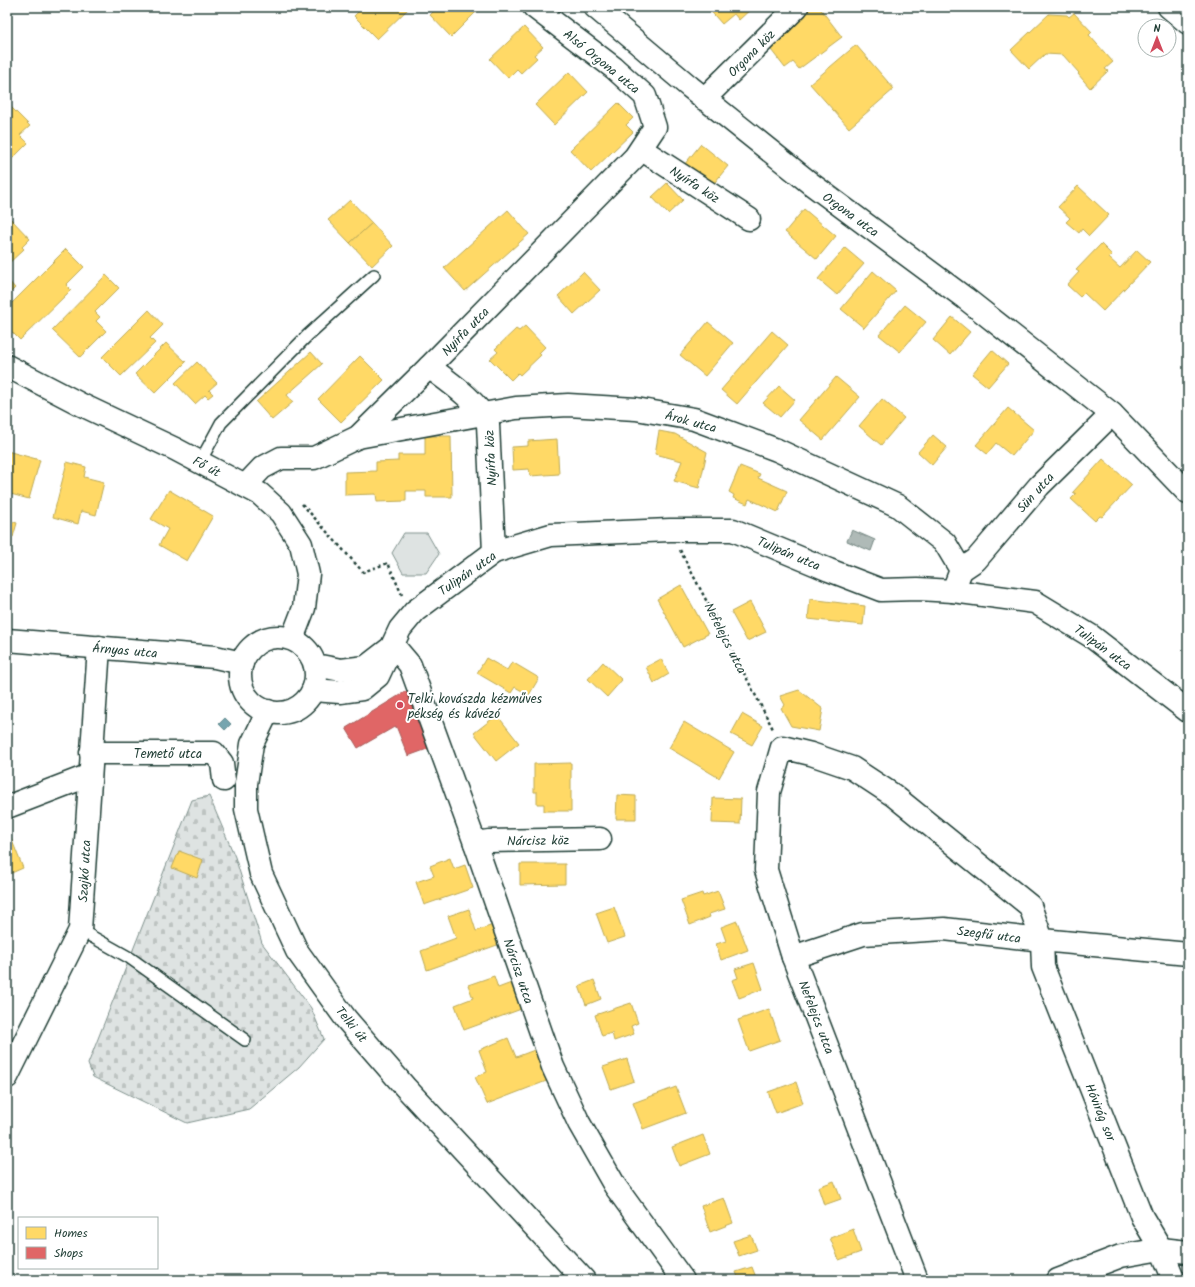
<svg xmlns="http://www.w3.org/2000/svg" width="1195" height="1287" viewBox="0 0 1195 1287" font-family="Kalam,sans-serif">
	<style>
		.cemetery { fill: url(#cemetery-stones); stroke: #7e908b }
		.park { fill: #dee3e2; stroke: #7e908b }
		.water { fill: url(#water-ripples); stroke: #758883 }
		.homes { fill: #ffd966; stroke: #bcaa57 }
		.shops { fill: #e06666; stroke: #a65a57 }
		.public { fill: #76a5af; stroke: #5c868a }
		.lines { fill: none; stroke-linecap: round; stroke-linejoin: round }
		.service-casing { stroke: #1f3d34; stroke-width: 14 }
		.minor-casing { stroke: #1f3d34; stroke-width: 25 }
		.secondary-casing { stroke: #1f3d34; stroke-width: 25 }
		.path { stroke: #1f3d34; stroke-width: 2.5; stroke-dasharray: 3 3; stroke-linecap: butt }
		.service { stroke: #fff; stroke-width: 11 }
		.minor { stroke: #fff; stroke-width: 22 }
		.secondary { stroke: #fff; stroke-width: 22 }
		.poi-dot { fill: #d1495b; stroke: #fff; stroke-width: 1.5 }
		.labels { text-anchor: middle; stroke-width: 4; stroke-linejoin: round; paint-order: stroke }
		.street-label { font-size: 13px; fill: #1f3d34; stroke: #fff }
		.poi-label { font-size: 13px; fill: #1f3d34; stroke: #fff; text-anchor: start }
	</style>
	<defs>
		<pattern id="cemetery-stones" width="16" height="16" patternUnits="userSpaceOnUse"><rect width="16" height="16" fill="#dee3e2"/><path d="M2 7V4a2 2 0 0 1 4 0v3zM10 15v-3a2 2 0 0 1 4 0v3z" fill="#bec4c2"/></pattern>
		<pattern id="water-ripples" width="26" height="14" patternUnits="userSpaceOnUse"><rect width="26" height="14" fill="#afbab7"/><path d="M2 4q2-2 4 0t4 0M15 11q2-2 4 0t4 0" fill="none" stroke="#8e9896"/></pattern>
	</defs>
	<rect width="100%" height="100%" fill="#fff"/>
	<filter id="ink" filterUnits="userSpaceOnUse"><feTurbulence type="fractalNoise" baseFrequency=".025" numOctaves="2"/><feDisplacementMap in="SourceGraphic" scale="8" xChannelSelector="R" yChannelSelector="G"/><feConvolveMatrix kernelMatrix="1 2 1 2 8 2 1 2 1" color-interpolation-filters="sRGB"/></filter>
	<g filter="url(#ink)">
		<path class="cemetery" d="M209 796 235 857 262 943 311 1008 324 1039 299 1067 249 1109 187 1123 93 1077 88 1064 192 800Z"/>
		<path class="park" d="M404 533H427L439 554 426 573H403L392 553Z"/>
		<path class="water" d="M852 530 875 540 871 551 847 541Z"/>
		<g class="homes">
			<path d="M363 7H410L377 39 354 16Z"/>
			<path d="M438 7H481L451 37 430 15Z"/>
			<path d="M707 7H753L739 20 734 14 722 24Z"/>
			<path d="M812 7H819L842 37 799 69 793 62 785 68 765 42Z"/>
			<path d="M1074 13 1092 32 1089 35 1113 62 1105 69 1108 71 1090 88 1078 74 1079 73 1063 55 1045 54 1029 69 1011 50 1049 14 1067 15 1069 17Z"/>
			<path d="M524 27 543 47 534 55 537 58 521 73 517 69 508 78 490 59Z"/>
			<path d="M856 45 894 89 849 128 810 84Z"/>
			<path d="M569 72 588 92 554 125 535 105Z"/>
			<path d="M7 103 30 126 20 135 28 143 7 164Z"/>
			<path d="M618 103 633 118 626 125 633 132 591 172 570 150Z"/>
			<path d="M701 144 728 166 711 187 684 165Z"/>
			<path d="M667 183 683 200 668 214 652 197Z"/>
			<path d="M1078 186 1109 215 1089 236 1082 229 1079 233 1066 222 1070 218 1058 207Z"/>
			<path d="M350 200 372 223 350 243 328 220Z"/>
			<path d="M804 209 836 236 817 259 785 232Z"/>
			<path d="M508 210 529 234 465 291 444 268Z"/>
			<path d="M11 219 30 239 22 247 24 249 7 265V223Z"/>
			<path d="M372 223 393 246 372 266 350 243Z"/>
			<path d="M1101 244 1112 255 1109 258 1120 268 1137 250 1150 262 1103 311 1084 293 1080 297 1067 285 1079 272 1076 270Z"/>
			<path d="M845 248 864 264 837 295 818 279Z"/>
			<path d="M66 249 84 267 66 285 71 290 20 340 7 327V308Z"/>
			<path d="M873 271 896 291 864 328 841 309Z"/>
			<path d="M583 272 600 290 574 314 558 296Z"/>
			<path d="M106 275 119 288 95 312 100 317 96 321 106 331 80 357 52 330Z"/>
			<path d="M7 279 15 288 7 296Z"/>
			<path d="M905 305 926 322 900 352 879 335Z"/>
			<path d="M149 310 163 325 150 338 155 343 121 376 102 357Z"/>
			<path d="M952 317 970 332 950 355 933 340Z"/>
			<path d="M708 322 733 343 705 376 680 355Z"/>
			<path d="M525 326 545 347 539 353 541 355 520 375 518 373 511 380 490 359 498 352 495 349 516 329 519 331Z"/>
			<path d="M772 331 788 345 737 404 721 390Z"/>
			<path d="M166 343 186 362 155 393 135 374Z"/>
			<path d="M992 350 1008 364 988 387 972 374Z"/>
			<path d="M311 352 322 364 287 395 293 402 272 420 256 402Z"/>
			<path d="M360 356 384 380 341 422 318 399Z"/>
			<path d="M197 362 217 383 209 390 213 394 208 398 205 395 195 404 175 383Z"/>
			<path d="M836 377 860 397 823 440 799 420Z"/>
			<path d="M779 386 795 400 780 417 763 403Z"/>
			<path d="M882 399 904 418 881 445 859 426Z"/>
			<path d="M1008 408 1034 430 1012 456 996 443 987 454 976 445Z"/>
			<path d="M659 431 675 434 707 452 699 488 674 481 682 461 655 454Z"/>
			<path d="M933 435 947 447 932 465 918 452Z"/>
			<path d="M425 436H451L452 497H426V491H406V501L377 502 376 494 345 495V472L376 471V462L398 461V455H425Z"/>
			<path d="M557 439 559 474 530 476 529 469 513 470 512 447 528 446V441Z"/>
			<path d="M7 451 40 460 29 499 7 493Z"/>
			<path d="M1103 459 1132 485 1102 517 1100 516 1095 521 1071 499 1076 494 1073 492Z"/>
			<path d="M67 462 86 467 84 477 104 482 96 515 81 511 78 524 53 517Z"/>
			<path d="M740 466 760 474 758 478 787 491 778 512 749 499 747 504 733 498 734 495 729 492Z"/>
			<path d="M169 490 213 516 187 561 159 545 168 529 151 519Z"/>
			<path d="M7 520 17 523 13 537 7 535Z"/>
			<path d="M681 585 708 634 683 647 657 599Z"/>
			<path d="M810 599 865 606 863 625 808 619Z"/>
			<path d="M750 602 766 632 747 641 731 612Z"/>
			<path d="M486 658 507 670 512 662 539 678 529 695 515 687 511 693 477 673Z"/>
			<path d="M661 659 669 674 654 683 646 667Z"/>
			<path d="M603 662 622 680 607 697 588 679Z"/>
			<path d="M799 690 823 709 819 731 791 726 781 708 785 705 780 696Z"/>
			<path d="M742 714 763 726 752 745 731 734Z"/>
			<path d="M497 715 519 743 496 761 474 733Z"/>
			<path d="M684 722 734 752 719 778 669 748Z"/>
			<path d="M571 763V811H544V804H537V792H534V764Z"/>
			<path d="M617 795 636 796V819H616Z"/>
			<path d="M713 798 741 799 740 824 712 823Z"/>
			<path d="M11 838 23 868 7 875V840Z"/>
			<path d="M179 851 203 860 197 878 172 868Z"/>
			<path d="M450 858 454 869 465 865 473 888 424 905 416 882 434 876 430 866Z"/>
			<path d="M520 864H565V884L520 885Z"/>
			<path d="M718 891 725 909 709 914 710 917 690 925 681 900 702 893 703 896Z"/>
			<path d="M614 907 625 937 607 943 596 913Z"/>
			<path d="M469 909 476 931 493 925 500 944 427 970 421 951 456 938 448 916Z"/>
			<path d="M737 921 748 950 721 960 716 944 726 941 721 927Z"/>
			<path d="M754 963 763 989 739 998 732 980 738 978 735 969Z"/>
			<path d="M494 976 498 988 514 982 524 1008 464 1030 455 1005 473 998 468 985Z"/>
			<path d="M594 980 601 999 586 1005 579 986Z"/>
			<path d="M631 1003 638 1023 631 1026 634 1034 614 1041 612 1033 602 1036 595 1015Z"/>
			<path d="M769 1009 780 1040 749 1051 738 1020Z"/>
			<path d="M508 1038 516 1057 537 1049 549 1080 487 1104 475 1077 487 1072 479 1050Z"/>
			<path d="M627 1059 634 1081 611 1089 603 1067Z"/>
			<path d="M796 1082 803 1103 776 1113 768 1092Z"/>
			<path d="M676 1087 686 1113 643 1129 633 1103Z"/>
			<path d="M703 1135 710 1154 679 1166 672 1147Z"/>
			<path d="M834 1181 841 1199 824 1205 818 1187Z"/>
			<path d="M724 1198 733 1223 710 1232 701 1206Z"/>
			<path d="M853 1229 861 1252 839 1260 830 1238Z"/>
			<path d="M751 1235 757 1250 739 1256 733 1241Z"/>
			<path d="M752 1267 757 1280H739L736 1272Z"/>
		</g>
		<path class="shops" d="M408 690 430 748 408 756 396 726 358 748 346 728Z"/>
		<path class="public" d="M225 718 231 724 225 730 219 724Z"/>
		<g class="lines">
			<g class="service-casing">
				<g id="service">
					<path d="M200 462 221 423 308 335 374 275"/>
					<path d="M80 930 130 958 245 1040"/>
				</g>
			</g>
			<g class="minor-casing">
				<g id="minor">
					<path d="M595 7 690 87 810 183 965 298 1112 414 1188 493"/>
					<path d="M1169 7 1188 23"/>
					<path d="M704 99 797 7"/>
					<path d="M641 149 749 219"/>
					<path d="M429 367C449 382 478 401 488 424L494 552"/>
					<path d="M358 437 516 408 568 405 636 409 694 419 777 450 898 506 945 543 961 570 953 591"/>
					<path d="M245 486 262 468 281 458H314L358 437 429 367 635 157 655 127 645 96 614 68 534 7"/>
					<path d="M961 570 976 560 1039 486 1112 414"/>
					<path d="M7 640 215 657 242 663"/>
					<path d="M393 645 410 665 475 843 553 1067 579 1123 615 1186 683 1280"/>
					<path d="M315 665 341 670 366 667 388 650"/>
					<path d="M313 690 340 692 362 689 378 676 400 629 415 611 494 552 551 535 670 530H733L829 570 881 590 918 589 953 591 1035 602 1091 636 1188 711"/>
					<path d="M91 753H214L222 763 224 780"/>
					<path d="M7 807 90 775"/>
					<path d="M475 843 489 841 600 839"/>
					<path d="M793 957 863 934 944 929 1042 940 1188 954"/>
					<path d="M7 1077 80 930 99 647"/>
					<path d="M917 1280 793 957 766 870 769 792 782 747 811 754 852 768 893 795 1030 906 1042 940 1043 967 1142 1217 1161 1249 1174 1280"/>
					<path d="M1058 1280 1121 1256 1161 1249 1188 1252"/>
				</g>
			</g>
			<g class="secondary-casing">
				<g id="secondary">
					<path d="M7 366 82 405 175 449 260 494 281 513 301 544 308 574 304 608 292 639"/>
					<circle cx="278" cy="675" r="38"/>
					<path d="M268 711 252 744 246 784V809L261 874 297 951 346 1019 405 1087 584 1280"/>
				</g>
			</g>
			<g class="path">
				<path d="M302 504 363 572 388 563 402 595"/>
				<path d="M680 550 773 729"/>
			</g>
			<use href="#service" class="service"/>
			<use href="#minor" class="minor"/>
			<use href="#secondary" class="secondary"/>
		</g>
	</g>
	<circle class="poi-dot" cx="400" cy="705" r="4"/>
	<g class="labels">
		<g class="street-label">
			<text transform="translate(751 53) rotate(-45)" y="5">Orgona köz</text>
			<text transform="translate(602 61) rotate(39)" y="5">Alsó Orgona utca</text>
			<text transform="translate(695 184) rotate(33)" y="5">Nyírfa köz</text>
			<text transform="translate(851 214) rotate(36)" y="5">Orgona utca</text>
			<text transform="translate(465 331) rotate(-46)" y="5">Nyírfa utca</text>
			<text transform="translate(691 421) rotate(15)" y="5">Árok utca</text>
			<text transform="translate(490 458) rotate(-93)" y="5">Nyírfa köz</text>
			<text transform="translate(207 466) rotate(28)" y="5">Fő út</text>
			<text transform="translate(1035 492) rotate(-48)" y="5">Sün utca</text>
			<text transform="translate(789 553) rotate(23)" y="5">Tulipán utca</text>
			<text transform="translate(467 573) rotate(-35)" y="5">Tulipán utca</text>
			<text transform="translate(726 638) rotate(63)" y="5">Nefelejcs utca</text>
			<text transform="translate(1103 647) rotate(36)" y="5">Tulipán utca</text>
			<text transform="translate(125 650) rotate(5)" y="5">Árnyas utca</text>
			<text x="168" y="758">Temető utca</text>
			<text transform="translate(538 840) rotate(-1)" y="5">Nárcisz köz</text>
			<text transform="translate(84 871) rotate(-87)" y="5">Szajkó utca</text>
			<text transform="translate(989 934) rotate(7)" y="5">Szegfű utca</text>
			<text transform="translate(519 971) rotate(71)" y="5">Nárcisz utca</text>
			<text transform="translate(817 1017) rotate(69)" y="5">Nefelejcs utca</text>
			<text transform="translate(352 1024) rotate(51)" y="5">Telki út</text>
			<text transform="translate(1101 1112) rotate(68)" y="5">Hóvirág sor</text>
		</g>
		<g class="poi-label">
			<text x="408" y="703">Telki kovászda kézműves<tspan x="408" dy="15">pékség és kávézó</tspan></text>
		</g>
	</g>
	<rect width="1195" height="1287" fill="none" stroke="#fff" stroke-width="24"/>
	<rect x="12" y="12" width="1171" height="1263" fill="none" stroke="#1f3d34" stroke-width="1.5" filter="url(#ink)"/>
	<rect x="18" y="1217" width="140" height="52" fill="#ffffff" stroke="#a5b1ae"/>
	<rect x="26" y="1227" width="20" height="12" fill="#ffd966" stroke="#a5b1ae"/>
	<text x="54" y="1237" font-size="12" fill="#1f3d34">Homes</text>
	<rect x="26" y="1247" width="20" height="12" fill="#e06666" stroke="#a5b1ae"/>
	<text x="54" y="1257" font-size="12" fill="#1f3d34">Shops</text>
	<g transform="translate(1157 38)"><circle r="19" fill="#ffffff" stroke="#a5b1ae"/>
	<path d="M0-3L7 15L0 10L-7 15Z" fill="#d1495b"/>
	<text y="-6" font-size="11" font-weight="bold" text-anchor="middle" fill="#1f3d34">N</text>
	</g>
</svg>
